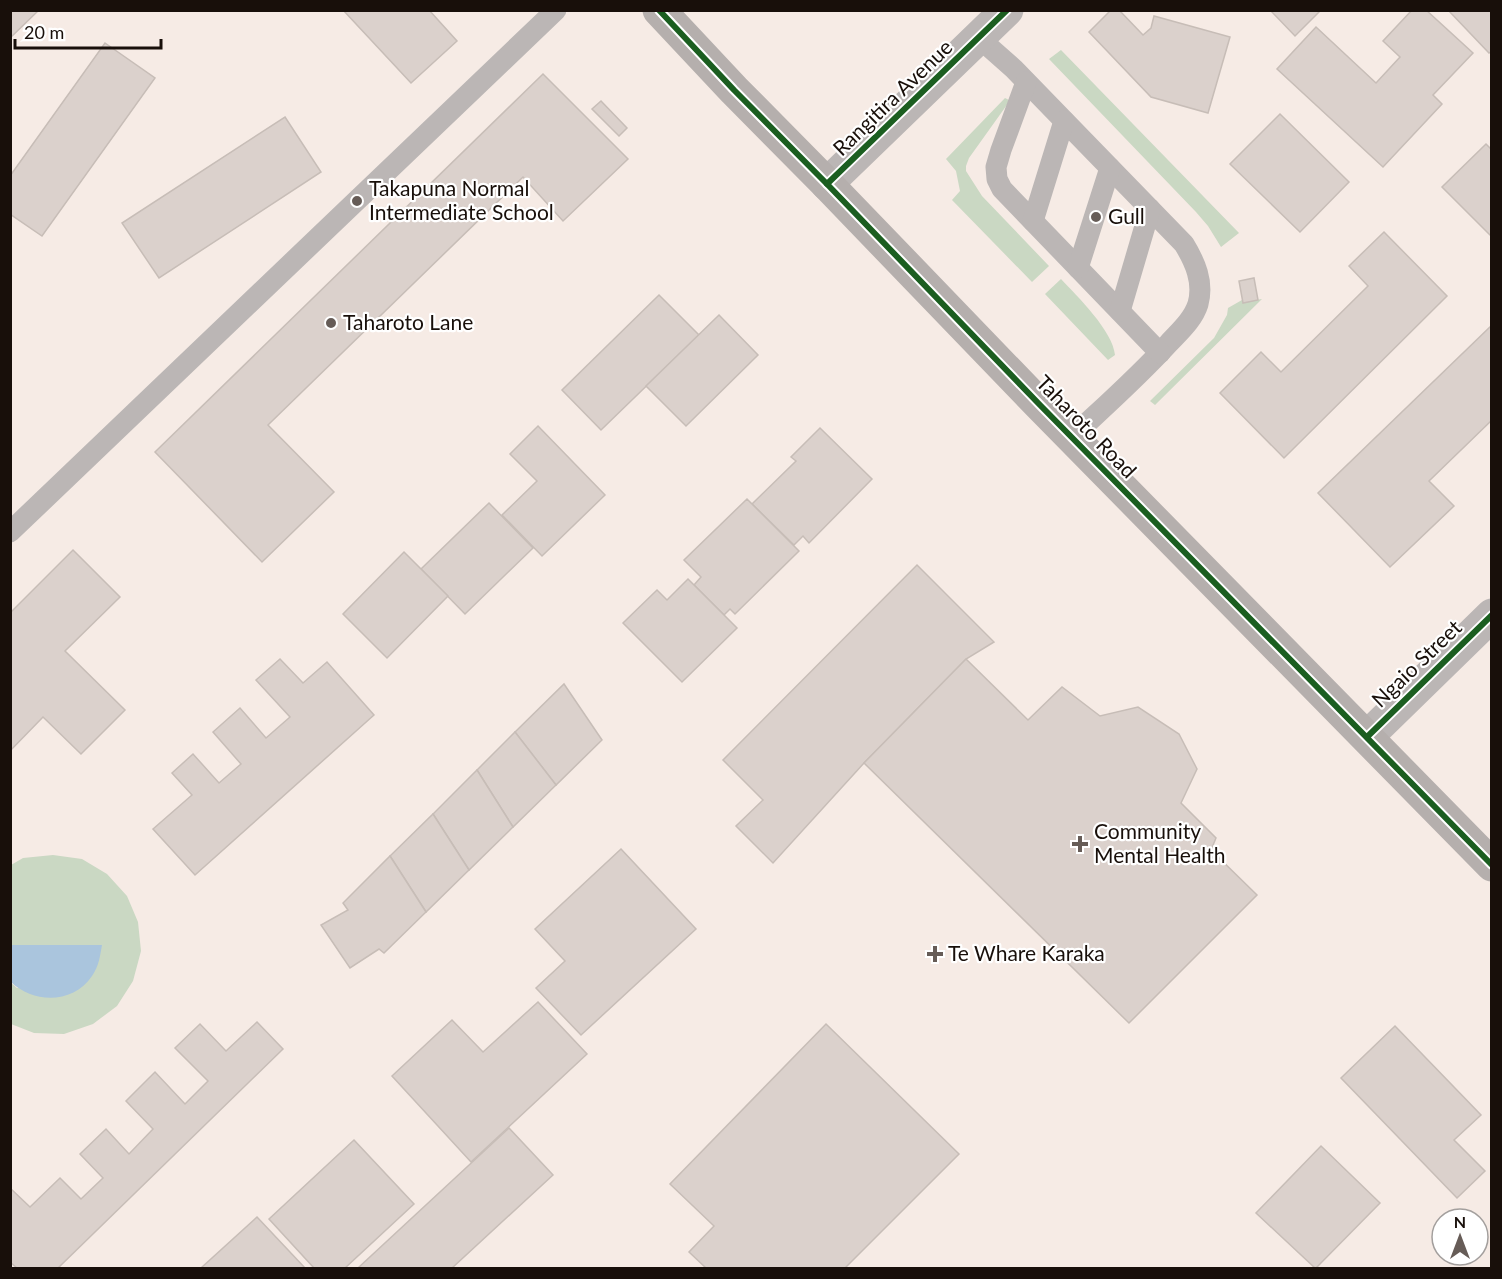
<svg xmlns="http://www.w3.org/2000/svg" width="1502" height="1279" viewBox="0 0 1502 1279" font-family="Lato,sans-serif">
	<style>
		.green { fill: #cad8c3 }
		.water { fill: #aac5dd }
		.building { fill: #dbd1cc; stroke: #c7bdb7; stroke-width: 1.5 }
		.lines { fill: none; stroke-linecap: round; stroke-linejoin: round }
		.service { stroke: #bbb6b5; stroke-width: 21 }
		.minor { stroke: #bbb6b5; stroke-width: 33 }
		.primary { stroke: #b5afad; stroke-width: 33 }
		.cycleway-casing { stroke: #fff; stroke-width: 10 }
		.cycleway { stroke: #1b5e20; stroke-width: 6 }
		.poi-dot { fill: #665c57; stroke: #fff; stroke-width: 2 }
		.labels { text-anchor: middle; stroke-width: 4.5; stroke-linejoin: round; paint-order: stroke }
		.street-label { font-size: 21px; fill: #180f0a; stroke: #fff }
		.poi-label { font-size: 21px; fill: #180f0a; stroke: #fff; text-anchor: start }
	</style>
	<rect width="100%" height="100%" fill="#f6ebe5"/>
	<g class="green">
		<path d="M1061 50 1239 233 1221 247 1208 226 1196 212 1049 59Z"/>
		<path d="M1005 98 1009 100V102L969 158 966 166V171L982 196 1049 266 1032 282 952 200 960 191 956 171 946 159Z"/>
		<path d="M1061 279C1077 296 1113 331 1115 355L1108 360 1045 294Z"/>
		<path d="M1262 299 1155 405 1150 401 1214 338 1227 315 1228 308 1242 300 1243 302Z"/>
		<path d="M53 855 82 859 107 874 127 896 138 922 141 951 133 981 117 1006 93 1024 64 1034 34 1033 11 1024 10 982 17 988 101 945H11V865L23 858Z"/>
	</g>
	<path class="water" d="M10 945H102C100 956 99 966 92 976 73 1004 34 1004 11 982Z"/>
	<g class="building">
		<path d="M10 10H38V11L10 38Z"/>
		<path d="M343 10H429L457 41 411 83Z"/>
		<path d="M1111 10H1119L1143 35 1151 28 1154 16 1230 37 1208 113 1151 97 1089 32Z"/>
		<path d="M1270 10H1321L1295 36Z"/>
		<path d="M1412 10H1426L1473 53 1433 95 1442 104 1383 167 1277 69 1316 27 1376 83 1400 57 1383 41Z"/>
		<path d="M1448 10H1492V51L1489 53Z"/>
		<path d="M105 43 155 78 42 236 10 214V176Z"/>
		<path d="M543 74 628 159 563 221 523 177 268 425 334 492 262 562 155 452Z"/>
		<path d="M601 101 627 128 619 136 592 109Z"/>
		<path d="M1280 114 1349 182 1300 232 1230 164Z"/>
		<path d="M285 117 321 172 159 278 122 223Z"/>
		<path d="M1486 144 1492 150V237L1442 187Z"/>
		<path d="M1384 232 1447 296 1284 458 1220 393 1261 352 1281 372 1368 286 1349 266Z"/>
		<path d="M1254 278 1258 300 1243 303 1239 281Z"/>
		<path d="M659 295 699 335 601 430 562 390Z"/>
		<path d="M719 315 758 355 686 426 646 386Z"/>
		<path d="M1492 325V420L1429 481 1454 506 1390 567 1318 493Z"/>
		<path d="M538 426 605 495 542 556 502 515 537 481 510 454Z"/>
		<path d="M820 428 872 479 809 543 803 536 794 545 752 504 796 461 791 457Z"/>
		<path d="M747 499 799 551 735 614 730 609 724 615 694 585 701 577 684 560Z"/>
		<path d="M489 503 533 548 465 614 421 569Z"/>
		<path d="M73 550 120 597 65 651 125 710 81 754 43 717 10 751V613Z"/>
		<path d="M404 552 448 596 387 658 343 614Z"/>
		<path d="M917 565 994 642 966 659 864 763 773 863 736 826 763 800 723 760Z"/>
		<path d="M688 579 737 628 682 682 623 623 657 590 667 600Z"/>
		<path d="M280 659 303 683 327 662 374 715 195 875 153 829 192 795 172 773 193 754 219 783 241 764 213 732 240 708 266 738 290 717 256 680Z"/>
		<path d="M966 659 1028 720 1062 687 1100 716 1138 707 1179 734 1197 769 1181 803 1216 838 1211 850 1257 895 1129 1023 864 763Z"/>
		<path d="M564 684 602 740 556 785 515 732Z"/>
		<path d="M515 732 556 785 513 827 477 770Z"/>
		<path d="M477 770 513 827 469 870 433 814Z"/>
		<path d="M433 814 469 870 426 912 390 856Z"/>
		<path d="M621 849 696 929 581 1035 536 988 565 961 535 929Z"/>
		<path d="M390 856 426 912 384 953 379 949 350 968 321 925 348 910 343 903Z"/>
		<path d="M538 1002 587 1054 471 1162 392 1076 452 1020 483 1052Z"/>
		<path d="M257 1022 283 1049 58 1268H17L10 1262V1188L30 1207 60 1178 81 1199 103 1178 80 1154 106 1129 129 1154 153 1129 126 1101 155 1072 185 1104 208 1081 175 1048 200 1024 226 1051Z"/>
		<path d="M826 1024 959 1154 845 1268H706L689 1252 714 1226 670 1184Z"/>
		<path d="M1395 1026 1481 1115 1454 1140 1485 1171 1457 1198 1341 1078Z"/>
		<path d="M509 1128 553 1175 452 1268H358Z"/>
		<path d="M354 1140 414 1204 345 1268H314L269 1219Z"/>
		<path d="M1321 1146 1380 1203 1316 1268H1315L1256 1213Z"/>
		<path d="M257 1217 305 1268H201Z"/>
	</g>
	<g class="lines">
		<g class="service">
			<path d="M979 38 1014 69 1184 244C1195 262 1204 282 1198 304 1193 320 1179 332 1168 344 1138 377 1105 406 1072 437"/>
			<path d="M1026 82 1001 150 996 167 997 179 1002 189 1160 353"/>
			<path d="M1033 221 1064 121"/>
			<path d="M1078 268 1110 168"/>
			<path d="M1120 311 1150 209"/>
			<path d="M10 532 556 10"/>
		</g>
		<g class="minor">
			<path d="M827 184 1007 10"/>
			<path d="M1367 737 1492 615"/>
		</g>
		<path class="primary" d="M659 10 734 90 827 184 1040 405 1492 865"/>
		<g class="cycleway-casing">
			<g id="cycleway">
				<path d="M659 10 734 90 827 184 1040 405 1492 865"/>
				<path d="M827 184 1007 10"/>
				<path d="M1367 737 1492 615"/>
			</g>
		</g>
		<use href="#cycleway" class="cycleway"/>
	</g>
	<g class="poi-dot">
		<circle cx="357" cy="201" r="6"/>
		<circle cx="1096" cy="217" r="6"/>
		<circle cx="331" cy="323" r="6"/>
		<path d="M1077 835h6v6h6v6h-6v6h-6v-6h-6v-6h6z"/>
		<path d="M932 945h6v6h6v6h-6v6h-6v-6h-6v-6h6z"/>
	</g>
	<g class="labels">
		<g class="street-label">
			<text transform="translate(893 98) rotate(-44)" y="7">Rangitira Avenue</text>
			<text transform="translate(1086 427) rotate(46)" y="7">Taharoto Road</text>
			<text transform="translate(1417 664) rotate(-44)" y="7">Ngaio Street</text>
		</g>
		<g class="poi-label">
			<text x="369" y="196">Takapuna Normal<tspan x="369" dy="24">Intermediate School</tspan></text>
			<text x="1108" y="224">Gull</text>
			<text x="343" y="330">Taharoto Lane</text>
			<text x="1094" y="839">Community<tspan x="1094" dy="24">Mental Health</tspan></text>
			<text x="948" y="961">Te Whare Karaka</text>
		</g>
	</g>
	<rect width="1502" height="1279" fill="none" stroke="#180f0a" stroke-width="24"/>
	<g transform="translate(1460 1237)"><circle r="28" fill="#ffffff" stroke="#a39f9d" stroke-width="1.5"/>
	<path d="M0-4.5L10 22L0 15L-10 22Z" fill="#665c57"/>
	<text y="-9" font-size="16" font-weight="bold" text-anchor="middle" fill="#180f0a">N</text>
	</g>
	<path d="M15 39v9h146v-9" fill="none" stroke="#180f0a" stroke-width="3"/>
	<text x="24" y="39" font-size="18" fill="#180f0a" stroke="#ffffff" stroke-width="4.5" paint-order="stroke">20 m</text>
</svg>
